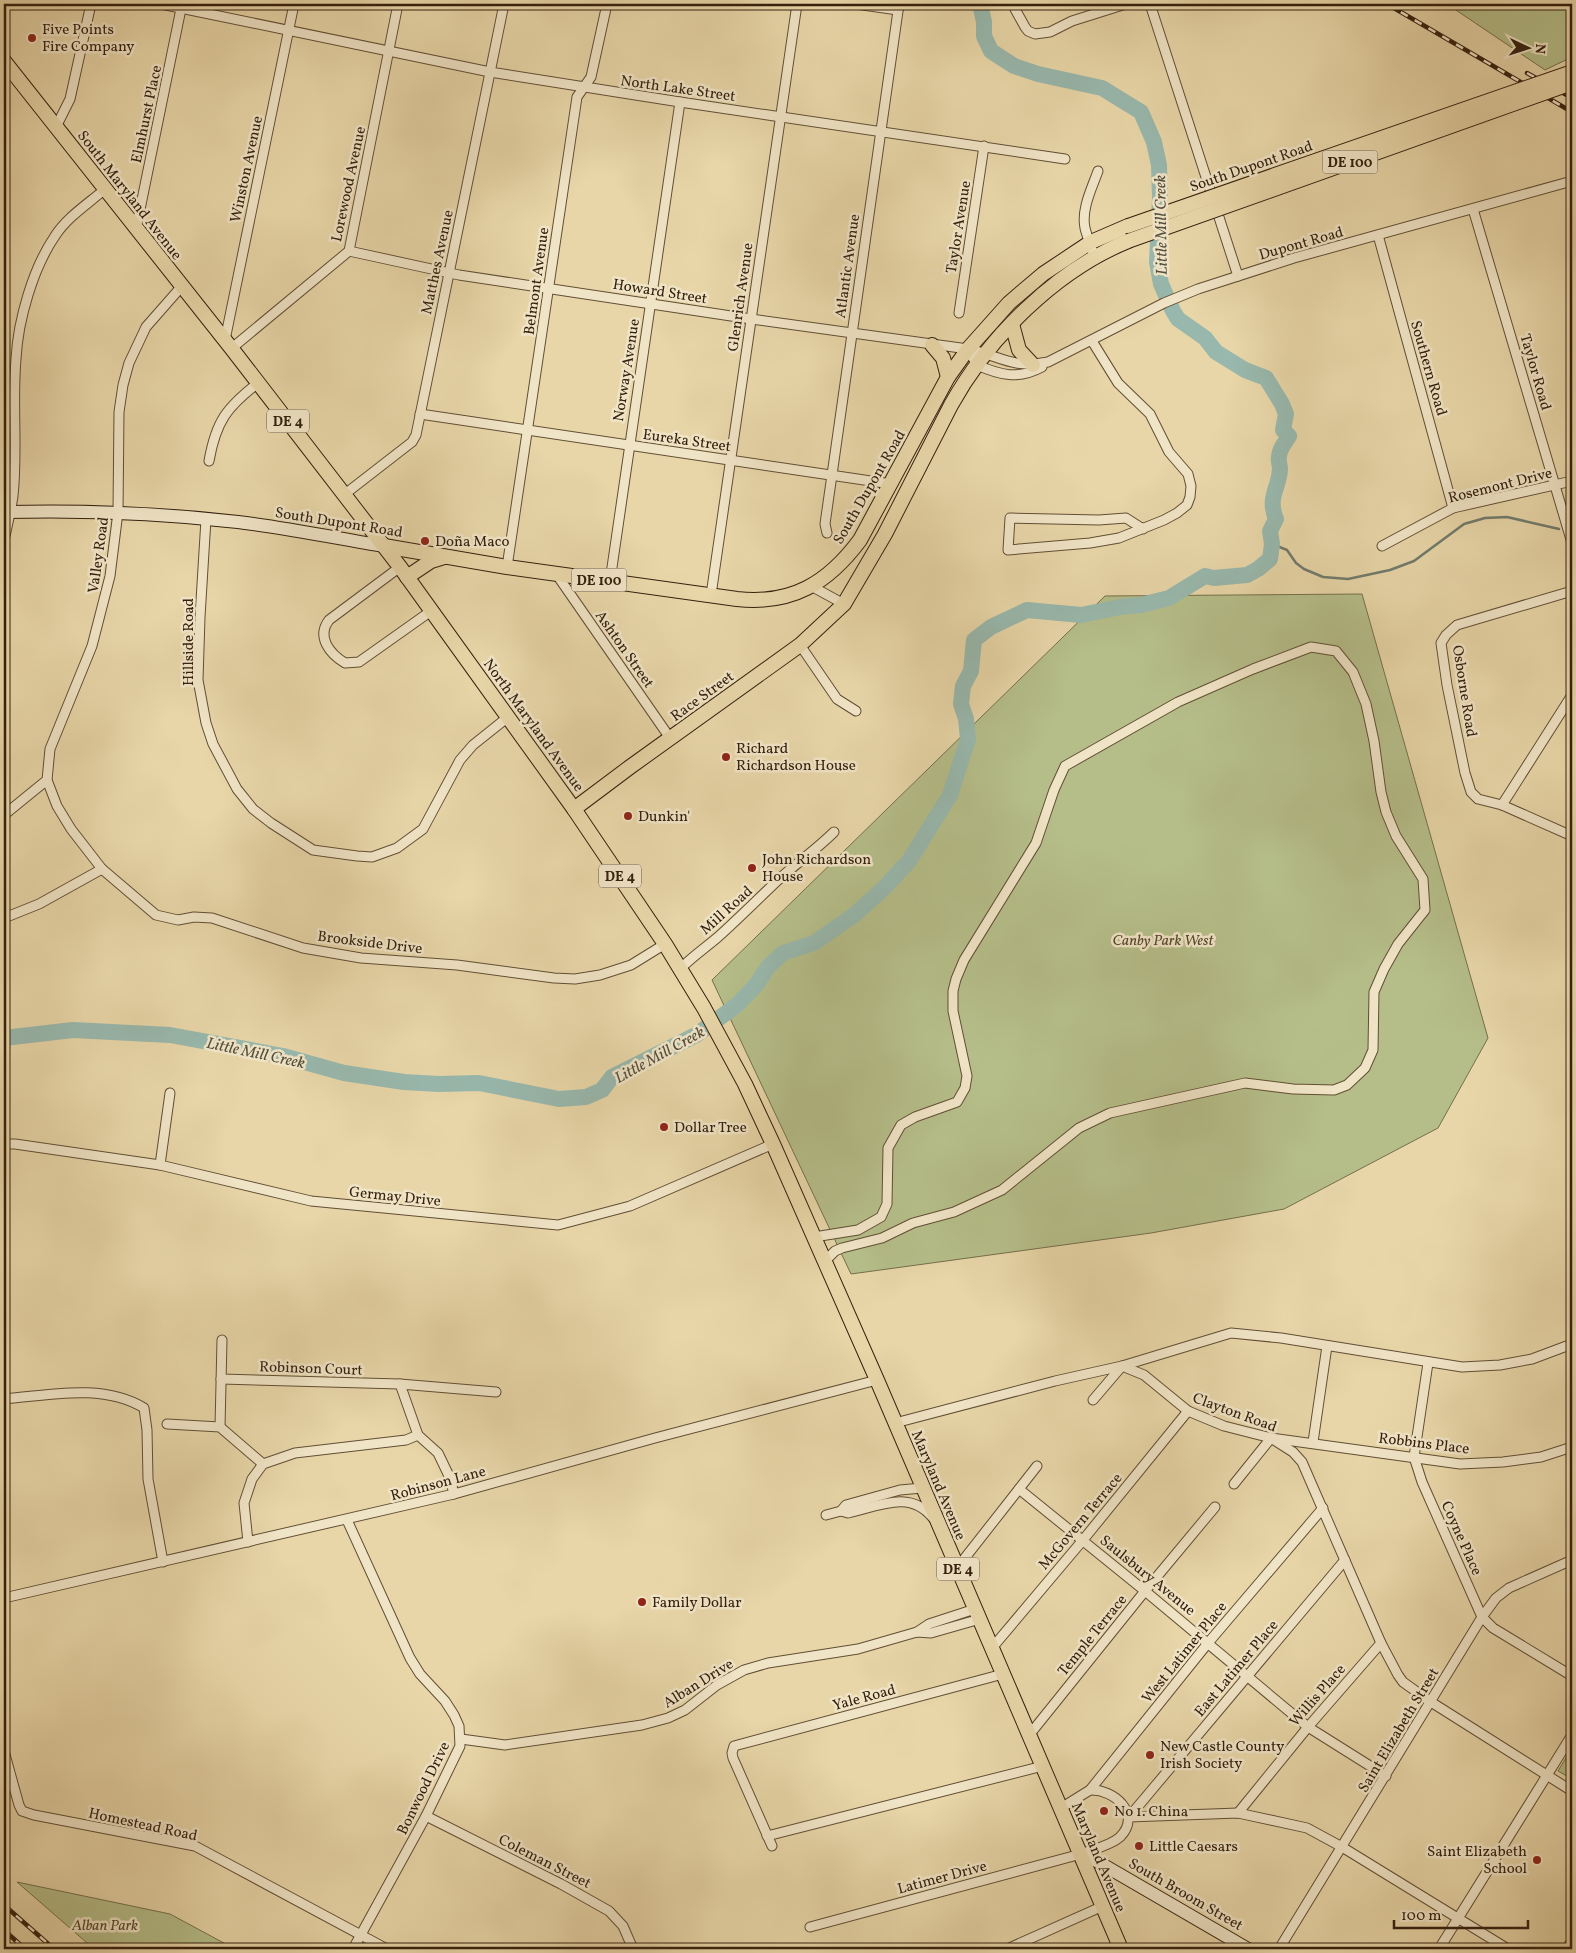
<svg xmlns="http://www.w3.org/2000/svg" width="1576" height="1953" viewBox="0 0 1576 1953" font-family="Vollkorn,serif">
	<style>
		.green { fill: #b5be89; stroke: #746f4c }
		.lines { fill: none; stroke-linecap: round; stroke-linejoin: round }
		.stream { stroke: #707b6d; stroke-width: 2.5 }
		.river { stroke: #98b8ad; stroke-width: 16 }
		.street-casing { stroke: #614e34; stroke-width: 11 }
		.secondary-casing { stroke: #34200e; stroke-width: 14 }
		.primary-casing { stroke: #34200e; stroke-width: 16 }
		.street { stroke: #f0e4c6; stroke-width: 9 }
		.secondary { stroke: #f0e4c6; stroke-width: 12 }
		.primary { stroke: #e8d6a8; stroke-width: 14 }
		.rail-casing { stroke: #34200e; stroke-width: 4.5 }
		.rail { stroke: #f0e4c6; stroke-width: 2.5; stroke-dasharray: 8; stroke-linecap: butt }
		.primary-bridge-casing { stroke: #34200e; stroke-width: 16; stroke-linecap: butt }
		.primary-bridge { stroke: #e8d6a8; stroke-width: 14 }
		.poi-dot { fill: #8f2418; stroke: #f0e4c6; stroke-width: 2 }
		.labels { text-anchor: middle; stroke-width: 5; stroke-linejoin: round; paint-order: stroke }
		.shield { fill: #f0e4c6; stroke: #6c5b45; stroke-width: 1 }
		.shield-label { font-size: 14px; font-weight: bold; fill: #34200e }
		.poi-label { font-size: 15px; fill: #34200e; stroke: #f0e4c6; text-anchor: start }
		.street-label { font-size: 15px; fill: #34200e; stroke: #f0e4c6 }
		.park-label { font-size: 15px; font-style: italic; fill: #54482d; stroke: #f0e4c6 }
		.water-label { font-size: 16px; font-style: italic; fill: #524e3e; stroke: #f0e4c6 }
	</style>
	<rect width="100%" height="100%" fill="#e8d6a8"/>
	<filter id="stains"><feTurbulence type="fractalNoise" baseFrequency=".004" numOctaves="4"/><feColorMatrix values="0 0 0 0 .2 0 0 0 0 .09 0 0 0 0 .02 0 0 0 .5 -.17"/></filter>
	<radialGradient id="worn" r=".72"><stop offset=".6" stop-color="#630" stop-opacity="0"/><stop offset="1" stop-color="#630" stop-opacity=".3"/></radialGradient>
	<g class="green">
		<path d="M1447 4H1572V57L1545 70Z"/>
		<path d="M1362 594 1488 1038 1438 1128 1284 1209 1151 1233 851 1274 712 980 1105 596Z"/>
		<path d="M1572 1748V1779L1558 1771Z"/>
		<path d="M17 1882 170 1914 235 1949H94Z"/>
	</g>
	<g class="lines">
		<path class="stream" d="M1272 544 1287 550 1296 563 1304 569 1323 577 1348 579 1390 570 1414 561 1464 524 1485 518 1507 517 1559 529"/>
		<path class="river" d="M4 1038 73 1030 170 1035 283 1056 344 1073 404 1082 439 1084 479 1083 559 1099 586 1097 602 1090 612 1077 696 1035 737 1005 756 985 768 967 783 953 814 943 854 915 884 888 909 861 950 795 968 739 966 719 961 704 963 686 971 671 974 640 991 627 1027 610 1081 615 1120 607 1141 605 1169 598 1205 576 1214 578 1247 575 1258 569 1270 559 1272 544 1270 531 1276 519C1267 497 1279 489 1280 469 1280 465 1278 461 1279 457 1279 449 1285 443 1289 436L1283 430 1286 414 1282 404 1266 378 1245 370 1216 352 1205 338 1178 319 1173 311 1161 284 1157 262 1160 198 1159 165 1154 142 1141 112 1102 88 1038 74 1014 66 991 51 984 36V22L980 4"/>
		<g class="street-casing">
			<g id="street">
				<path d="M161 4 490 72 680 102 1065 159"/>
				<path d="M856 4 898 10"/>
				<path d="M1150 4 1238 276"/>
				<path d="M1015 9 1025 27 1028 31 1035 34 1050 32 1072 21 1126 4"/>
				<path d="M56 127 70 99 91 4"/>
				<path d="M1473 209 1572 543"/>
				<path d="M136 229 182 4"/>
				<path d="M1378 235 1453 508"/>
				<path d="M349 251 459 275 751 319 968 349C1001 356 1011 369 1048 362L1164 303 1198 289 1294 258 1572 181"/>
				<path d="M1094 257C1092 247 1087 237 1085 228 1081 209 1092 188 1098 171"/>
				<path d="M959 313 984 146"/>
				<path d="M225 340 294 4"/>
				<path d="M1092 341 1118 383 1150 414 1169 452 1188 474 1191 486 1190 497 1187 505 1177 513 1164 520 1119 538 1090 543 1008 550 1010 518 1099 520 1126 518 1143 529"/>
				<path d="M232 348 349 251 398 4"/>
				<path d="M968 349 977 365C1000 375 1018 380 1042 367"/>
				<path d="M420 414 891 484"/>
				<path d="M209 461C216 421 227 407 258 383"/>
				<path d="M345 494 412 442 416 435 504 4"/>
				<path d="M206 519 200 617 198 680 206 723 213 744 237 789 253 809 271 823 313 850 357 856 372 857 397 848 423 829 460 760 473 745 508 717"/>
				<path d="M827 533 825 524 899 4"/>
				<path d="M4 541C7 526 11 511 13 496 18 450 12 404 16 359 18 320 33 268 55 236 67 217 88 204 105 189"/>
				<path d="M1382 546 1453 508 1572 481"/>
				<path d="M400 567 329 620C316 637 330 654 345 663L359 662 431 611"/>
				<path d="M507 567 577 97 591 77 607 4"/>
				<path d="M557 575 670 738"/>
				<path d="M610 581 680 102"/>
				<path d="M811 586 844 604"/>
				<path d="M1572 591 1457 625 1446 635 1441 643 1447 685 1465 773 1471 792 1478 799 1502 805 1572 836"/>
				<path d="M711 595 797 4"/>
				<path d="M800 645 837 699 856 711"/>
				<path d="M47 780 57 806 71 829 102 869 156 915 178 920 194 917 212 918 303 948 361 958 457 965 554 978 575 979 600 975 631 965 665 944"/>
				<path d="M1502 805 1572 695"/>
				<path d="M4 815 47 780 50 749 92 646 110 576 118 512 119 412 123 385 129 363 146 327 182 286"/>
				<path d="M4 918 39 904 102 869"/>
				<path d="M680 969C692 957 705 948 718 937 738 919 757 900 776 882 795 864 816 850 834 832"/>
				<path d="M4 1144H15L160 1165 311 1201 558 1225 630 1206 773 1144"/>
				<path d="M160 1165 170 1093"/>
				<path d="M814 1237 858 1230 881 1217 887 1204 888 1148 901 1125 915 1117 957 1102 965 1088 967 1076 953 1011V991L956 979 964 960 1036 843 1054 790 1065 766 1178 702 1253 669 1311 647 1336 651 1353 672 1366 704 1374 741 1381 792 1386 812 1396 836 1423 879 1425 910 1398 944 1384 969 1374 992 1373 1050 1365 1068 1347 1085 1334 1090 1293 1089 1245 1083 1110 1113 1079 1128 1002 1190 954 1212 913 1223 882 1238 842 1248 835 1251 824 1262"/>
				<path d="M1428 1363 1414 1457 1422 1482 1482 1617 1493 1628 1572 1676"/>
				<path d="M221 1379 400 1384 496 1392"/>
				<path d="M400 1384 418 1435"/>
				<path d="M4 1399C50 1395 103 1383 144 1408L147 1430 148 1479 163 1562"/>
				<path d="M1093 1400 1122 1366 1231 1333 1281 1338 1462 1367 1500 1365 1532 1359 1572 1344"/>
				<path d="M895 1423 1055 1381 1122 1366 1144 1375 1188 1411 1224 1426 1271 1438 1293 1452 1302 1462 1381 1643 1398 1675 1403 1682 1431 1702 1572 1791"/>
				<path d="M167 1424 220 1427 263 1464"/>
				<path d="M220 1427 222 1340"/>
				<path d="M1313 1442 1327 1346"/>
				<path d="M1234 1484 1271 1438 1460 1464 1503 1462 1541 1457 1572 1447"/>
				<path d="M1019 1489 1145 1591 1308 1727 1386 1776"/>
				<path d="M841 1511 846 1505 900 1490 922 1488"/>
				<path d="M826 1515 841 1511 848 1513C879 1506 910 1489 933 1518"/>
				<path d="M347 1520 410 1658 420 1674 445 1701 454 1715 459 1726 460 1746 426 1816 353 1949"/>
				<path d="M248 1542 244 1503 252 1479 263 1464 295 1453 406 1440 418 1435 438 1453 450 1478 454 1494"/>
				<path d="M957 1568 1037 1466"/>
				<path d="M4 1598 454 1494 655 1438 877 1380"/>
				<path d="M917 1632 929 1624 975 1609"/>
				<path d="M992 1648 1083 1540 1188 1411"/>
				<path d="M1030 1734 1145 1591 1215 1507"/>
				<path d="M461 1739 505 1745 642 1725 668 1718 685 1710 717 1685 744 1670 768 1663 858 1649 917 1632 931 1633 980 1619"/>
				<path d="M4 1751 19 1805 22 1811 34 1815 195 1846 387 1949"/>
				<path d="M1061 1808 1090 1790 1208 1643 1323 1508"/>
				<path d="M1238 1813 1308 1727 1381 1643"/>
				<path d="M426 1816 561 1884 609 1911 623 1926 633 1949"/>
				<path d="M1129 1817 1238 1813 1307 1828 1342 1847 1508 1949"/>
				<path d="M1129 1817 1345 1560"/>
				<path d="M767 1836 1043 1766"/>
				<path d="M772 1846 733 1758 732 1753 734 1746 1003 1674"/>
				<path d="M810 1927 1081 1854C1093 1849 1110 1846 1120 1837 1142 1815 1115 1789 1090 1790"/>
				<path d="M1007 1949 1103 1906"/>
				<path d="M1279 1949 1482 1617 1496 1598 1509 1588 1572 1560"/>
				<path d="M1439 1949 1572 1735"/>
				<path d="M1567 1949 1572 1940"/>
			</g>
		</g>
		<g class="secondary-casing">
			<g id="secondary">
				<path d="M4 512C82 510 161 513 238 522 287 528 336 538 384 546"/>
				<path d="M1081 1854 1088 1856 1248 1949"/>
			</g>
		</g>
		<g class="primary-casing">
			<g id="primary">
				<path d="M4 61 232 349 400 567 574 809 665 944 704 1008 745 1084 773 1144 877 1380 1121 1949"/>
				<path d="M1012 324 1019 350 1033 365"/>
				<path d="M932 345 943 358 948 377"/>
				<path d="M384 546 507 567 737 599C792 605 828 583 860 540L948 377 968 349 1009 303 1043 274 1091 242 1128 226"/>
				<path d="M407 577 431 561 444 557"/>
				<path d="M574 809 630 767 800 645 844 604 885 534 951 405C989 337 1055 271 1128 241"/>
			</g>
		</g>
		<use href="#street" class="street"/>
		<use href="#secondary" class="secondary"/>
		<use href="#primary" class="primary"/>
		<g class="rail-casing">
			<g id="rail">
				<path d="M1387 4 1572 112"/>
				<path d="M1527 73 1572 98"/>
				<path d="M4 1905 54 1949"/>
				<path d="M4 1930 25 1949"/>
				<path d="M4 1945 9 1949"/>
			</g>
		</g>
		<use href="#rail" class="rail"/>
		<g class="primary-bridge-casing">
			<g id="primary-bridge">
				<path d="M1128 226 1572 72"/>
				<path d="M1128 241 1572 83"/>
			</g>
		</g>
		<use href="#primary-bridge" class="primary-bridge"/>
	</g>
	<g class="poi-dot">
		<circle cx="32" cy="38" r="5"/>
		<circle cx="425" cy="541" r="5"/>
		<circle cx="726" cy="757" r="5"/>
		<circle cx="628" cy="816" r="5"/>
		<circle cx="752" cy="868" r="5"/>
		<circle cx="664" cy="1127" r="5"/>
		<circle cx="642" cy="1602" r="5"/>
		<circle cx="1150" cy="1755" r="5"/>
		<circle cx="1104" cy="1811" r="5"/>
		<circle cx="1139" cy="1846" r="5"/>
		<circle cx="1537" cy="1860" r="5"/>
	</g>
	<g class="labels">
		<g class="shield">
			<rect x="1322.5" y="150.5" width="55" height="23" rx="4"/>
			<rect x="267" y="409.5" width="42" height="23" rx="4"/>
			<rect x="571.5" y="568.5" width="55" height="23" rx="4"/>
			<rect x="599" y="864.5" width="42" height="23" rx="4"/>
			<rect x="937" y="1557.5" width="42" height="23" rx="4"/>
		</g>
		<g class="shield-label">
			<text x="1350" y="167">DE 100</text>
			<text x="288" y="426">DE 4</text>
			<text x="599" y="585">DE 100</text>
			<text x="620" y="881">DE 4</text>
			<text x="958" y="1574">DE 4</text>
		</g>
		<g class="poi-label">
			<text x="42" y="34">Five Points<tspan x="42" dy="17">Fire Company</tspan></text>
			<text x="435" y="546">Doña Maco</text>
			<text x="736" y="753">Richard<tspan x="736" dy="17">Richardson House</tspan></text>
			<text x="638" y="821">Dunkin'</text>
			<text x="762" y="864">John Richardson<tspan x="762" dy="17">House</tspan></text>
			<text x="674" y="1132">Dollar Tree</text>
			<text x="652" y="1607">Family Dollar</text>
			<text x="1160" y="1751">New Castle County<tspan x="1160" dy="17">Irish Society</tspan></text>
			<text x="1114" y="1816">No 1. China</text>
			<text x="1149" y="1851">Little Caesars</text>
			<text x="1527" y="1856" text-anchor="end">Saint Elizabeth<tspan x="1527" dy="17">School</tspan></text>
		</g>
		<g class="street-label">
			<text transform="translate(678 88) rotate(8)" y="5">North Lake Street</text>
			<text transform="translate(146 114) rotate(-78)" y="5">Elmhurst Place</text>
			<text transform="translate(1251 166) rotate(-19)" y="5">South Dupont Road</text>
			<text transform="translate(246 169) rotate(-78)" y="5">Winston Avenue</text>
			<text transform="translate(348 184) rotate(-78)" y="5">Lorewood Avenue</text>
			<text transform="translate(130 195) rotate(52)" y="5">South Maryland Avenue</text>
			<text transform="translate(958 227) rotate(-81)" y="5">Taylor Avenue</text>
			<text transform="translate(1301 243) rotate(-16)" y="5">Dupont Road</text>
			<text transform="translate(437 262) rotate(-78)" y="5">Matthes Avenue</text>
			<text transform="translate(847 266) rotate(-82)" y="5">Atlantic Avenue</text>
			<text transform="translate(536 281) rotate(-82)" y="5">Belmont Avenue</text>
			<text transform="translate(660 291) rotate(9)" y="5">Howard Street</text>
			<text transform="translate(740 297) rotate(-82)" y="5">Glenrich Avenue</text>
			<text transform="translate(1429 368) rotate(74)" y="5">Southern Road</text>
			<text transform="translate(626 370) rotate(-81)" y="5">Norway Avenue</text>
			<text transform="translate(1536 372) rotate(74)" y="5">Taylor Road</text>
			<text transform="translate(687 440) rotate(8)" y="5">Eureka Street</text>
			<text transform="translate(1500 485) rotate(-14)" y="5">Rosemont Drive</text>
			<text transform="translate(869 487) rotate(-60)" y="5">South Dupont Road</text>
			<text transform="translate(339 522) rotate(9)" y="5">South Dupont Road</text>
			<text transform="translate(98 555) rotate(-82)" y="5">Valley Road</text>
			<text transform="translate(188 642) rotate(-90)" y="5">Hillside Road</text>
			<text transform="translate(625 649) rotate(55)" y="5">Ashton Street</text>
			<text transform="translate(1465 691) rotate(81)" y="5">Osborne Road</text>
			<text transform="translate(702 696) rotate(-36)" y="5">Race Street</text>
			<text transform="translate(534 725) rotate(54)" y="5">North Maryland Avenue</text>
			<text transform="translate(726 910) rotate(-42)" y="5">Mill Road</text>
			<text transform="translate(370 942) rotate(7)" y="5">Brookside Drive</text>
			<text transform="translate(395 1196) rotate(6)" y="5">Germay Drive</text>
			<text transform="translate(311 1368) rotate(2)" y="5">Robinson Court</text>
			<text transform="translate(1235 1412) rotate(20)" y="5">Clayton Road</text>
			<text transform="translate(1424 1443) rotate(7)" y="5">Robbins Place</text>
			<text transform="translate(438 1483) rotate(-15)" y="5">Robinson Lane</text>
			<text transform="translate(939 1485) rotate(67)" y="5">Maryland Avenue</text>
			<text transform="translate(1080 1521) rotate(-50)" y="5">McGovern Terrace</text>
			<text transform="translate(1462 1538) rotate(66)" y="5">Coyne Place</text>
			<text transform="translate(1148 1575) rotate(39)" y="5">Saulsbury Avenue</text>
			<text transform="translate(1092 1635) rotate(-51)" y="5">Temple Terrace</text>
			<text transform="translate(1184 1652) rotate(-51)" y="5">West Latimer Place</text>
			<text transform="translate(1236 1668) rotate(-50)" y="5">East Latimer Place</text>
			<text transform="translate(698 1683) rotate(-32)" y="5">Alban Drive</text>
			<text transform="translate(1317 1695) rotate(-49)" y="5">Willis Place</text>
			<text transform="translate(864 1697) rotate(-15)" y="5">Yale Road</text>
			<text transform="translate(1398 1730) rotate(-59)" y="5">Saint Elizabeth Street</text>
			<text transform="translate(423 1788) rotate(-64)" y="5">Bonwood Drive</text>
			<text transform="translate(143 1824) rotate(12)" y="5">Homestead Road</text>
			<text transform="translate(1099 1857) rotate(67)" y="5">Maryland Avenue</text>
			<text transform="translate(545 1861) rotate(27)" y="5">Coleman Street</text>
			<text transform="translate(942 1877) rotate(-15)" y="5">Latimer Drive</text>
			<text transform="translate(1186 1894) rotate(30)" y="5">South Broom Street</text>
		</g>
		<g class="park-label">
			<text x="1163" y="945">Canby Park West</text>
			<text x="105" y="1930">Alban Park</text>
		</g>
		<g class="water-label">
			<text transform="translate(1160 225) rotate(-91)" y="6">Little Mill Creek</text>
			<text transform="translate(256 1052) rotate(12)" y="6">Little Mill Creek</text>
			<text transform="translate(659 1054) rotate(-29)" y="6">Little Mill Creek</text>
		</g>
	</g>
	<rect width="1576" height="1953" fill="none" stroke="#e8d6a8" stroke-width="20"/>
	<rect x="5" y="5" width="1566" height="1943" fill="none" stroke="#34200e" stroke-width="2.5"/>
	<rect x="10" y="10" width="1556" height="1933" fill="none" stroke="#34200e"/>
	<g transform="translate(1528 48) rotate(94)" stroke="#f0e4c6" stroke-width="4" paint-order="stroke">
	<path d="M0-4L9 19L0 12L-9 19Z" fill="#34200e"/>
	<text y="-8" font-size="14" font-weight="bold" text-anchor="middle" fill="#34200e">N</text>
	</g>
	<path d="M1394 1920v8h134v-8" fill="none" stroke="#34200e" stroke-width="2.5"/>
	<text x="1401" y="1920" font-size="15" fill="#34200e" stroke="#f0e4c6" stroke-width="4" paint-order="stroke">100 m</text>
	<rect width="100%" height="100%" filter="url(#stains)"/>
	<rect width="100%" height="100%" fill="url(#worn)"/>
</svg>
